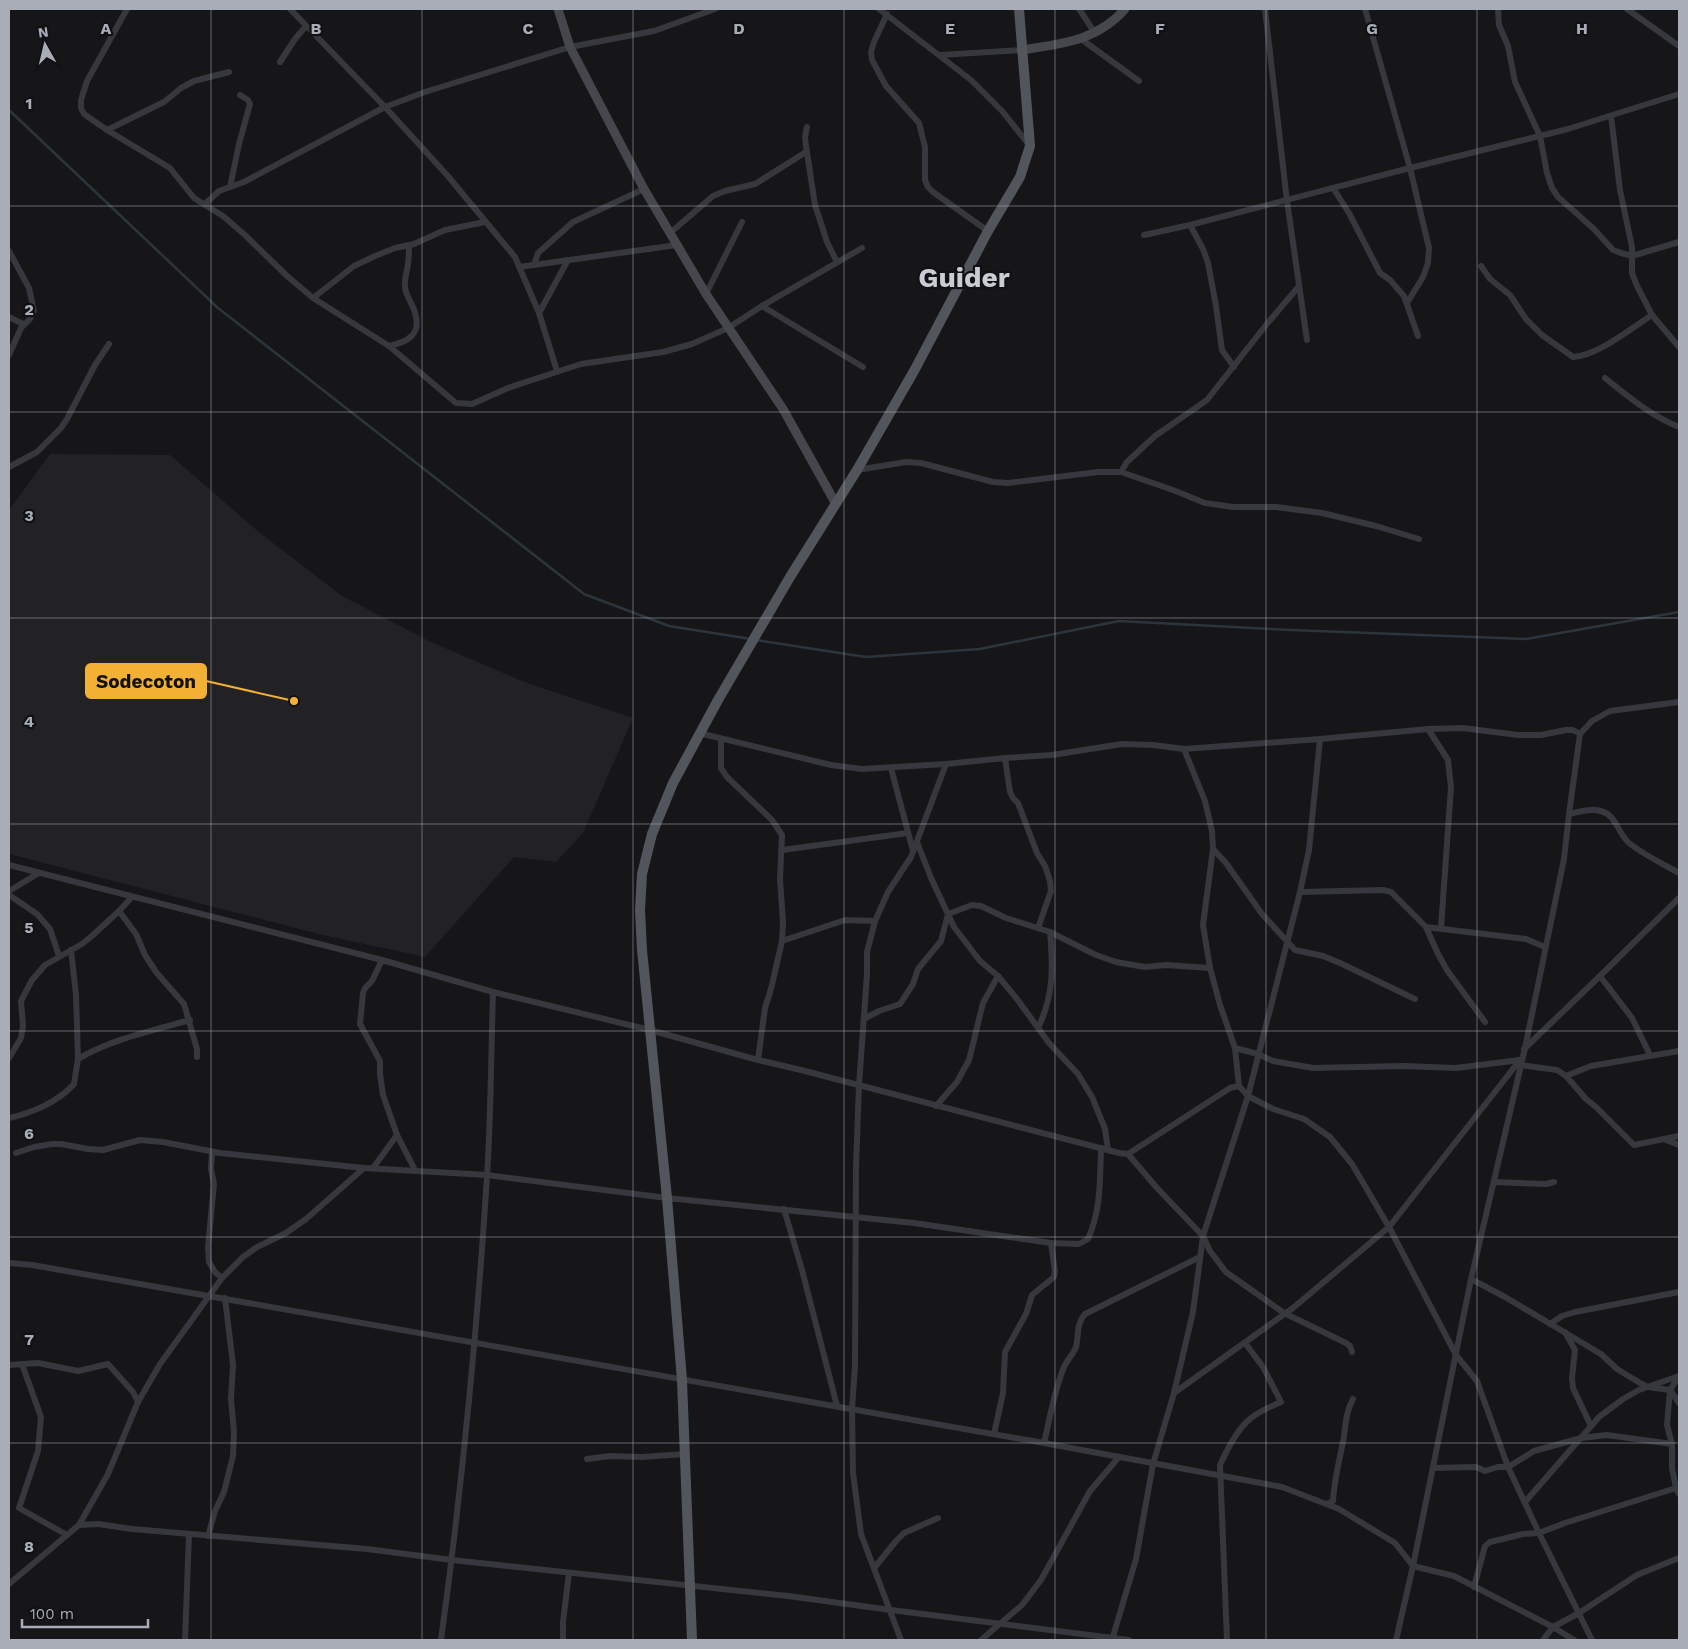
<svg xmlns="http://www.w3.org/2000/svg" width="1688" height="1649" viewBox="0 0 1688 1649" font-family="'Work Sans',sans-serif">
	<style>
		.built { fill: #222225 }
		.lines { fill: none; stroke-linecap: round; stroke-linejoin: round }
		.stream { stroke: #2c353c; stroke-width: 2.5 }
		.street { stroke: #37383d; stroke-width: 6 }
		.secondary { stroke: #45474d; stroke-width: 9 }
		.primary { stroke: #53555c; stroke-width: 10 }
		.grid { fill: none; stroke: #a8adb8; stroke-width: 1; stroke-opacity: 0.55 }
		.labels { text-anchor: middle; stroke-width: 4.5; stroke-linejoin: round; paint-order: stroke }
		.town-label { font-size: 28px; font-weight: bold; fill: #c9ccd4; stroke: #111113 }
		.grid-label { font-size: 16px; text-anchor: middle; font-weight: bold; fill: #a8adb8; stroke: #111113; stroke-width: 4.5; stroke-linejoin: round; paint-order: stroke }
		.leader { fill: none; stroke: #f2b134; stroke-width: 2 }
		.callout-dot { fill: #f2b134; stroke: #111113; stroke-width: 2 }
		.callout { fill: #f2b134; stroke: #f2b134; stroke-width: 2 }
		.callout-label { font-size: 19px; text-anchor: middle; font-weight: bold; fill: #111 }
	</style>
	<rect width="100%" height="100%" fill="#161618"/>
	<path class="built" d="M50 454 170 455 260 533 342 596 433 643 527 683 633 718 583 833 556 862 514 857 425 957 323 935 9 854V510Z"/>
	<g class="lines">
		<g class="stream">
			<path d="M9 110 218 308 584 594 669 626 751 639"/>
			<path d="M756 640 866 657 980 649 1119 621 1291 630 1526 639 1679 612"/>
		</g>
		<g class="street">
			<path d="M127 9 87 81 81 100V108L84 114 107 130 170 168 194 198 223 216 245 235 287 276 313 298 389 346C407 342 422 335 415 313 413 304 406 297 405 287 404 279 407 272 408 264 409 258 409 251 409 245"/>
			<path d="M290 9 385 107 447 175 515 257 539 313 557 371"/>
			<path d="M879 9 971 80 1003 112 1029 145"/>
			<path d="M1079 9 1095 33"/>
			<path d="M1265 9 1287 201 1307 340"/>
			<path d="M1365 9 1410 168 1429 248 1428 263 1423 277 1407 303"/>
			<path d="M1498 9 1499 25 1508 46 1515 82 1540 136 1547 173 1552 188 1558 197 1594 229 1613 250 1621 253 1632 256 1679 242"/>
			<path d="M1627 9 1679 46"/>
			<path d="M887 14 874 42 871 52 872 60 886 86 919 123 925 147V180L928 187 933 192 988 231"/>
			<path d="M1081 39 1139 81"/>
			<path d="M940 55 1021 50"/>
			<path d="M280 62 295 39 306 26"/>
			<path d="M1611 116 1620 190 1632 247V273L1637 286 1652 315 1679 347"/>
			<path d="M807 127 805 137 806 146 815 205 827 242 837 262"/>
			<path d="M107 130 164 102 181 88 194 81 229 72"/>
			<path d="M230 187 239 144 250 104 248 100 240 95"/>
			<path d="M1333 188 1349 213 1380 273 1390 280 1404 296 1418 336"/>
			<path d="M205 204 219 191 244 182 385 107 425 92 570 47 654 31 715 9"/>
			<path d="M1190 225 1203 249 1208 263 1216 306 1222 350 1234 367"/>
			<path d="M670 233 713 196 725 191 755 184 806 152"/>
			<path d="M1144 235 1190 225 1410 168 1568 129 1679 94"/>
			<path d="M9 251 29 288 34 311 30 319 21 328 9 355"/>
			<path d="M534 265 538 253 573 222 644 189"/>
			<path d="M1481 266 1490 279 1510 295 1526 319 1542 335 1573 357C1599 355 1630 329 1652 315"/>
			<path d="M519 267 677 245"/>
			<path d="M706 294 742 222"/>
			<path d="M313 298 354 266 375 256 395 248 414 244 445 230 485 222"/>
			<path d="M762 306 863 367"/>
			<path d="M539 313 568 260"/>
			<path d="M9 317 23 324"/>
			<path d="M389 346 456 403 472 404 508 388 581 364 663 352 692 344 728 328 762 306 862 248"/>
			<path d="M1605 378C1629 397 1651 416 1679 427"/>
			<path d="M9 467 37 452 61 428 67 419 95 365 109 344"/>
			<path d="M857 470 906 462 921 463 993 482 1008 483 1098 472H1121L1173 490 1205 503 1233 507H1276L1322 513 1376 526 1419 539"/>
			<path d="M1121 472 1127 462 1155 436 1207 400 1266 325 1299 286"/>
			<path d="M1428 729 1448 760 1451 787 1441 928"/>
			<path d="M699 733 831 765 862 769 946 764 1005 758 1052 755 1122 744 1153 745 1184 749 1320 739 1428 729 1463 728 1518 735H1541L1566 730H1573L1580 734 1569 814 1564 859 1525 1048 1471 1279 1413 1566 1396 1640"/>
			<path d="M1580 734 1592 721 1610 711 1679 702"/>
			<path d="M721 740V768L727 777 772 820 782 835 780 879 783 922 782 941 771 989 765 1008 758 1060"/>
			<path d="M1184 749 1205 801 1212 831 1213 849 1203 925 1210 968 1220 1005 1235 1048 1239 1086"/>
			<path d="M1005 758 1010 792 1013 798 1018 803 1037 853 1045 866 1050 881 1051 891 1038 928"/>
			<path d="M891 768 913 851"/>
			<path d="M1569 814C1587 809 1606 805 1616 824 1620 831 1624 839 1629 843 1644 855 1663 864 1679 873"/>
			<path d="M917 842 931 878 954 927 980 961 998 976 1017 999 1049 1043 1078 1074 1092 1097 1105 1129 1108 1150"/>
			<path d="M1213 849 1226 863 1262 914 1295 950 1323 956 1340 963 1415 999"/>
			<path d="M782 850 908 833"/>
			<path d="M9 865 382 960 493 992 650 1030 758 1060 801 1070 1119 1153 1128 1154 1230 1088 1239 1086 1248 1096 1273 1109 1304 1119 1330 1137 1352 1164 1389 1227 1456 1355 1477 1381 1508 1467 1539 1533 1592 1640"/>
			<path d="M9 891 39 873"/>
			<path d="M1300 892 1383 890 1391 892 1426 927 1526 939 1545 947"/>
			<path d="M9 895 37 914 50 929 59 956"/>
			<path d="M119 911 136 934 145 955 156 972 184 1004 197 1049V1057"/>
			<path d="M1426 927 1438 954 1447 970 1485 1022"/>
			<path d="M782 941 845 920 875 921"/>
			<path d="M382 960 372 981 365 988 363 993 360 1024 380 1061V1074L383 1095 397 1135 415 1170"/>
			<path d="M1600 976 1632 1018 1650 1055"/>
			<path d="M864 1019 879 1011 900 1004 913 984 918 969 941 941 948 914 972 905 981 906 1006 918 1050 932 1096 955 1116 962 1145 967 1166 965 1210 968"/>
			<path d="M1038 1028C1054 995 1053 967 1050 932"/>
			<path d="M1235 1048 1258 1054 1273 1061 1313 1068 1404 1066 1456 1068 1520 1060"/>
			<path d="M1524 1049 1600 976 1679 898"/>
			<path d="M9 1058 21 1038 23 1026 21 1001 32 980 45 965 82 944 93 935 119 911 132 897"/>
			<path d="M78 1059C109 1040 154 1030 190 1020"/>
			<path d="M1520 1065 1557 1070 1566 1076 1586 1099 1596 1107 1634 1145 1679 1136"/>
			<path d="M1566 1076 1591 1066 1679 1051"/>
			<path d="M936 1106 957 1082 969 1060 983 1003 998 976"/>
			<path d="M9 1118C32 1113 58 1102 74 1084L78 1059 76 995 71 950"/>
			<path d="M1666 1140 1679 1145"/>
			<path d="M212 1152 211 1169 214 1184 208 1247 209 1262 215 1272 222 1278"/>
			<path d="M16 1153 34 1147 52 1144H61L88 1149 103 1150 140 1140 163 1142 220 1153 364 1168 487 1175 667 1198 914 1223 1051 1243 1079 1244 1088 1239C1101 1211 1100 1178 1101 1148"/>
			<path d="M1128 1154 1157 1188 1203 1236 1210 1251 1226 1272 1284 1313 1346 1343 1350 1346 1352 1352"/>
			<path d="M373 1168 397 1135"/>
			<path d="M1494 1182 1546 1184 1554 1182"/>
			<path d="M784 1209 802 1270 837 1406"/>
			<path d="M9 1263 32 1265 1044 1443 1282 1487 1339 1509 1395 1543 1413 1566 1454 1576 1553 1627 1574 1640"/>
			<path d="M1471 1279 1505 1297 1601 1354 1617 1369 1640 1383 1648 1387 1670 1390 1679 1403"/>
			<path d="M1550 1324 1562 1316 1575 1312 1679 1292"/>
			<path d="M1565 1332 1575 1350 1572 1378 1573 1388 1591 1426"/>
			<path d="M22 1364 41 1417 38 1451 19 1508 67 1535"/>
			<path d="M9 1365 38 1363 78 1371 108 1364 133 1392 138 1402"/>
			<path d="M1679 1376 1670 1390 1667 1425 1672 1444V1468L1676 1488 1679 1494"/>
			<path d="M1174 1393 1293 1308 1389 1227 1520 1060"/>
			<path d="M994 1434 1003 1393 1005 1352 1026 1314 1032 1295 1054 1277 1055 1272 1051 1243"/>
			<path d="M1044 1443C1050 1418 1054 1391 1064 1367 1067 1360 1073 1355 1076 1347 1079 1335 1076 1324 1085 1314L1200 1257"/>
			<path d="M587 1459 610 1456 642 1457 685 1454"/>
			<path d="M1433 1468 1476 1467 1485 1471 1498 1467H1508L1534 1451 1581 1438 1607 1435 1672 1444"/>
			<path d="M1525 1502 1599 1417 1623 1399 1639 1390 1679 1376"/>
			<path d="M1327 1504 1333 1501C1334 1481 1339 1462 1343 1442 1346 1427 1345 1413 1353 1399"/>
			<path d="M79 1525 98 1524 132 1529 367 1549 452 1560 788 1596 891 1610 1129 1640"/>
			<path d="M208 1536 215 1511 224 1492 233 1456 234 1432 231 1399 233 1365 225 1298"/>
			<path d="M875 1567 896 1541 904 1533 938 1518"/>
			<path d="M9 1584 79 1525 108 1474 138 1402 160 1364 222 1278 243 1257 257 1247 286 1233 306 1219 364 1168"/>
			<path d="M1474 1587 1485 1546 1490 1542 1523 1534 1539 1533 1565 1523 1676 1488"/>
			<path d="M185 1640 189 1534"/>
			<path d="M441 1640C462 1487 477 1332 487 1177 491 1116 491 1054 493 992"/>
			<path d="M563 1640V1622L569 1573"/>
			<path d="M901 1640 861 1534 853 1473 852 1409 855 1366 856 1167 859 1085 867 974V952L875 921 888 892 911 857 946 764"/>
			<path d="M981 1640 1022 1605 1041 1580 1090 1491 1119 1457"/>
			<path d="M1112 1640 1136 1559 1153 1464 1174 1393 1193 1312 1203 1236 1248 1096 1300 892 1309 850 1320 739"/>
			<path d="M1227 1640 1220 1465C1226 1452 1238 1428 1250 1419 1259 1411 1270 1407 1281 1402L1263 1367 1245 1343"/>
			<path d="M1543 1640 1553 1627 1579 1613 1637 1575 1679 1558"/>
		</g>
		<g class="secondary">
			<path d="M558 9 570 47 644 189 706 294 783 409 836 504"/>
			<path d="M1021 50C1061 44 1097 41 1125 9"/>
		</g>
		<path class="primary" d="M692 1640 682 1380 667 1198 642 950 640 910 642 874 652 834 673 783 718 700 790 577 857 470 914 371 988 231 1020 177 1030 146 1019 9"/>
	</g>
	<path class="grid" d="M211 9V1640M422 9V1640M633 9V1640M844 9V1640M1055 9V1640M1266 9V1640M1477 9V1640M9 206H1679M9 412H1679M9 618H1679M9 824H1679M9 1031H1679M9 1237H1679M9 1443H1679"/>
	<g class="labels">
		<g class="town-label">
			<text x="964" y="287">Guider</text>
		</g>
	</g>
	<g class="grid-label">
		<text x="106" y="34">A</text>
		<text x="316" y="34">B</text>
		<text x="528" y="34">C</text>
		<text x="739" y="34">D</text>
		<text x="950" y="34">E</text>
		<text x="1160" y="34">F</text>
		<text x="1372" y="34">G</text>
		<text x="1582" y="34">H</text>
		<text x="29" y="109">1</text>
		<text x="29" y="315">2</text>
		<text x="29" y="521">3</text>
		<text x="29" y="727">4</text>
		<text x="29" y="933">5</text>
		<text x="29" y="1139">6</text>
		<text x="29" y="1345">7</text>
		<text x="29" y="1552">8</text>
	</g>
	<path class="leader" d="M294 701L206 681"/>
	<circle class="callout-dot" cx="294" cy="701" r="5"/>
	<rect class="callout" x="86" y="664" width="120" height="34" rx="5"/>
	<g class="callout-label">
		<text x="146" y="688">Sodecoton</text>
	</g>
	<rect width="1688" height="1649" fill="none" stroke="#a8adb8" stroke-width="20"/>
	<g transform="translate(45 45) rotate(352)" stroke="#111113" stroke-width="4" paint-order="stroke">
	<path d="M0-4L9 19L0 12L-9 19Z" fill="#a8adb8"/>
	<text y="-8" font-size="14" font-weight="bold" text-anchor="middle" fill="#a8adb8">N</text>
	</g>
	<path d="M22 1619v8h126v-8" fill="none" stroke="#a8adb8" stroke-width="2.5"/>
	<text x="30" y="1619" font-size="15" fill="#a8adb8" stroke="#111113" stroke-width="4" paint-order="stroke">100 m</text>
</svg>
